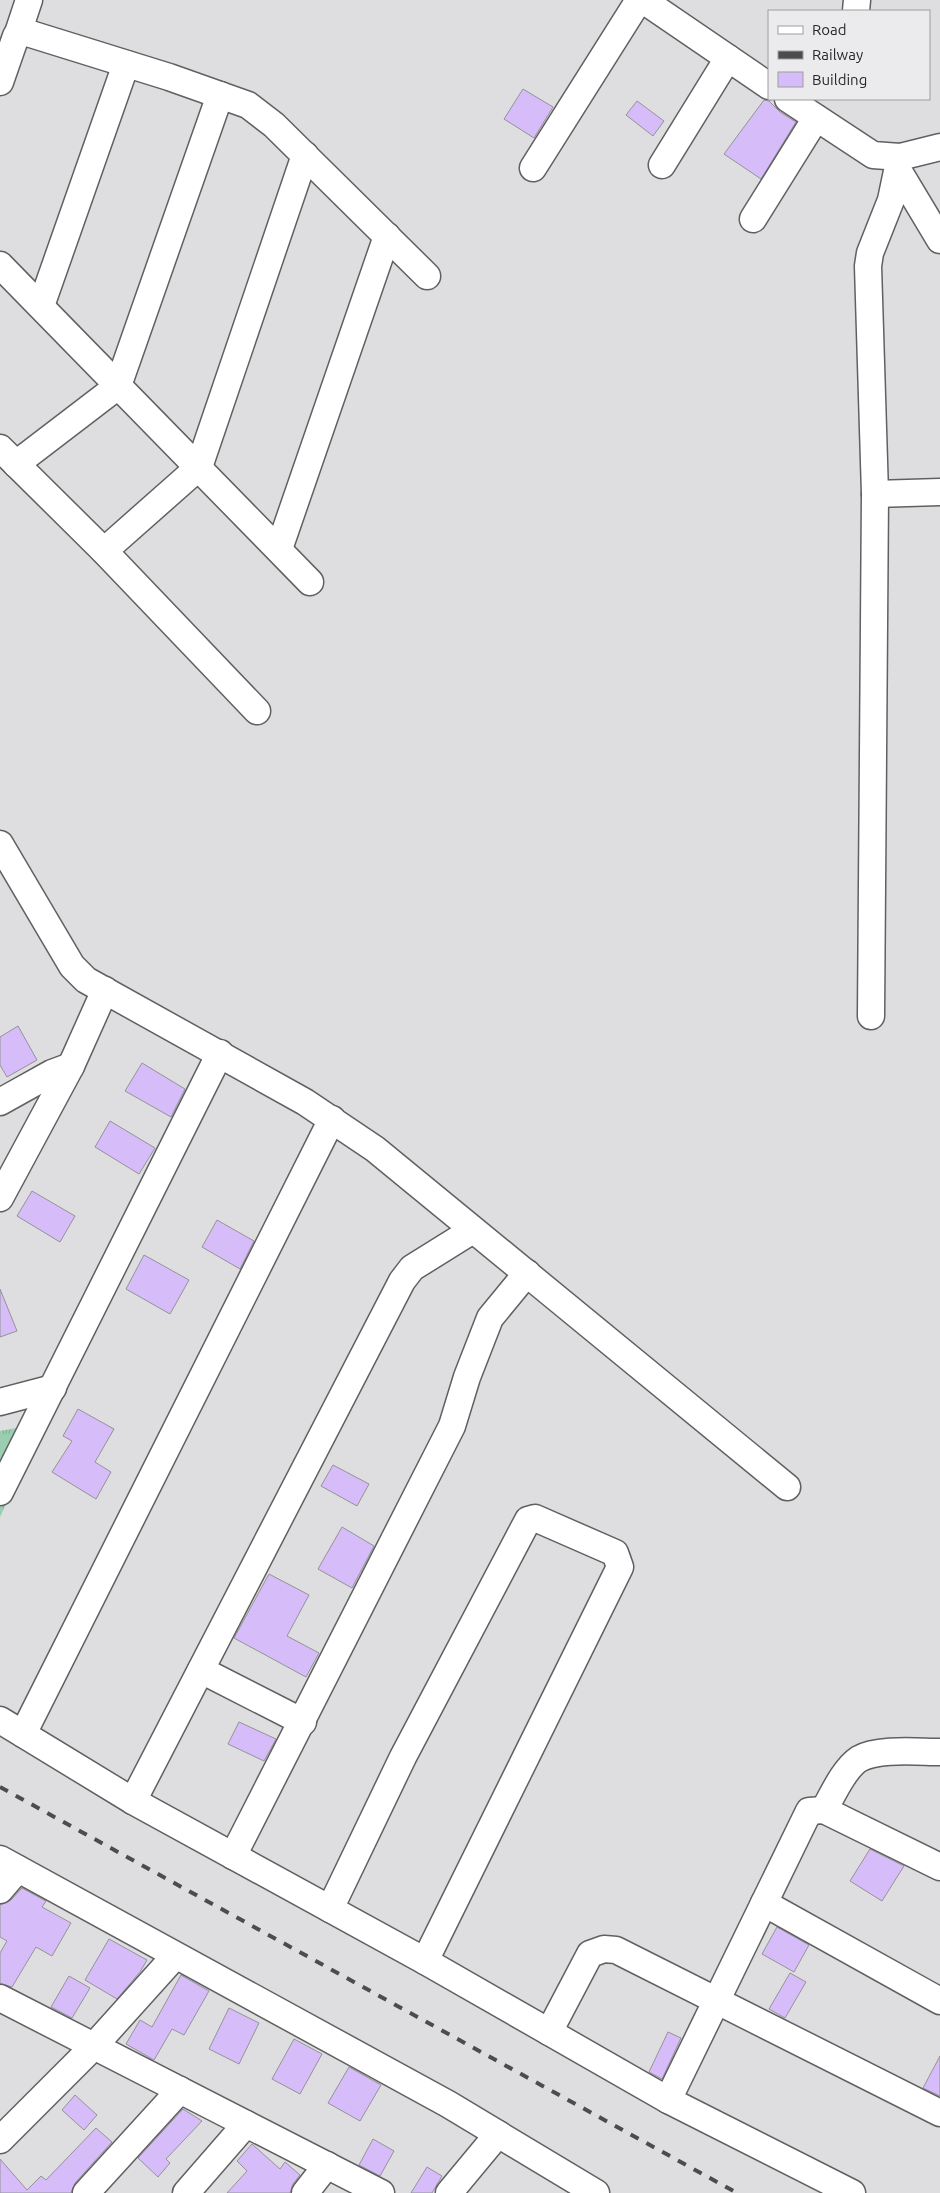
<svg xmlns="http://www.w3.org/2000/svg" width="940" height="2193" viewBox="0 0 940 2193" font-family="Ubuntu,sans-serif">
	<style>
		.park { fill: url(#park-tufts) }
		.building { fill: #d6bdf9; stroke: #949396 }
		.lines { fill: none; stroke-linecap: round; stroke-linejoin: round }
		.minor-casing { stroke: #606062; stroke-width: 29 }
		.minor { stroke: #fff; stroke-width: 26 }
		.rail { stroke: #4c4c4e; stroke-width: 4; stroke-dasharray: 9 9; stroke-linecap: butt }
	</style>
	<defs>
		<pattern id="park-tufts" width="24" height="20" patternUnits="userSpaceOnUse" patternTransform="scale(1.25)"><rect width="24" height="20" fill="#9aceb1"/><path d="M3 7l-1-3M5 7V3M7 7l1-3M15 17l-1-3M17 17v-4M19 17l1-3" fill="none" stroke="#85b198"/></pattern>
	</defs>
	<rect width="100%" height="100%" fill="#dedee1"/>
	<path class="park" d="M43 1423 0 1517V1431Z"/>
	<g class="building">
		<path d="M523 89 553 107 534 138 504 119Z"/>
		<path d="M764 100 769 101 780 112 796 122 761 179 724 154Z"/>
		<path d="M637 101 664 121 653 136 626 115Z"/>
		<path d="M18 1026 37 1060 7 1077 0 1065V1037Z"/>
		<path d="M142 1063 185 1089 171 1117 125 1091Z"/>
		<path d="M110 1121 155 1148 139 1174 95 1147Z"/>
		<path d="M32 1191 75 1216 60 1242 17 1216Z"/>
		<path d="M217 1220 254 1241 240 1269 202 1247Z"/>
		<path d="M144 1255 189 1280 170 1314 126 1289Z"/>
		<path d="M0 1289 17 1331 0 1337Z"/>
		<path d="M78 1409 114 1429 95 1462 111 1472 96 1499 52 1472 72 1441 63 1436Z"/>
		<path d="M333 1465 369 1484 357 1506 321 1486Z"/>
		<path d="M342 1527 374 1546 352 1588 318 1569Z"/>
		<path d="M269 1574 309 1595 287 1636 319 1653 306 1677 234 1638Z"/>
		<path d="M239 1722 276 1739 264 1761 228 1744Z"/>
		<path d="M870 1849 904 1866 882 1901 850 1881Z"/>
		<path d="M22 1888 46 1901 42 1907 71 1923 52 1956 36 1947 12 1987 0 1983V1953L7 1941 0 1937V1905L11 1900Z"/>
		<path d="M777 1927 809 1945 794 1972 762 1954Z"/>
		<path d="M109 1939 147 1960 140 1972 117 1999 85 1980Z"/>
		<path d="M790 1973 806 1982 785 2018 769 2009Z"/>
		<path d="M181 1975 209 1991 184 2035 172 2029 154 2060 126 2044 140 2020 152 2027Z"/>
		<path d="M69 1976 90 1988 72 2018 51 2007Z"/>
		<path d="M229 2008 259 2023 239 2064 209 2049Z"/>
		<path d="M668 2032 681 2038 662 2079 649 2072Z"/>
		<path d="M294 2039 322 2054 300 2094 272 2079Z"/>
		<path d="M940 2056V2096L923 2088Z"/>
		<path d="M349 2067 381 2085 360 2121 328 2103Z"/>
		<path d="M75 2095 97 2115 84 2130 62 2110Z"/>
		<path d="M183 2109 202 2121 166 2159 170 2163 158 2177 138 2158Z"/>
		<path d="M96 2128 112 2142 75 2183 71 2193H0V2159L27 2190 41 2176 46 2180Z"/>
		<path d="M373 2139 394 2151 380 2176 359 2165Z"/>
		<path d="M252 2144 280 2169 285 2162 300 2175 293 2184 290 2193H227L247 2171 237 2161Z"/>
		<path d="M427 2167 442 2176 432 2193H411Z"/>
	</g>
	<g class="lines">
		<g class="minor-casing">
			<g id="minor">
				<path d="M643 0 769 86"/>
				<path d="M856 11 857 0"/>
				<path d="M18 33 29 0"/>
				<path d="M0 82 16 36 21 31 169 77 248 105 274 125 427 276"/>
				<path d="M788 99 873 155 900 157 940 147"/>
				<path d="M662 165 728 58"/>
				<path d="M533 168 639 0"/>
				<path d="M898 170 940 240"/>
				<path d="M753 219 816 118"/>
				<path d="M0 265 310 582"/>
				<path d="M41 306 126 64"/>
				<path d="M0 448 104 551 257 711"/>
				<path d="M16 464 118 386 220 95"/>
				<path d="M875 494 940 492"/>
				<path d="M279 549 387 236"/>
				<path d="M104 551 199 467 305 155"/>
				<path d="M0 844 72 966 86 980 305 1102 375 1149 787 1487"/>
				<path d="M871 1016 875 494 868 266 870 253 891 200 900 157"/>
				<path d="M0 1102 52 1073 71 1066"/>
				<path d="M0 1198 71 1066 105 990"/>
				<path d="M0 1402 53 1388"/>
				<path d="M0 1492 220 1053"/>
				<path d="M201 1670 303 1722"/>
				<path d="M0 1720 133 1801 425 1961 668 2100 852 2193"/>
				<path d="M23 1734 332 1119"/>
				<path d="M133 1801 402 1281 412 1268 473 1230"/>
				<path d="M824 1810C833 1794 844 1769 859 1759 878 1748 918 1752 940 1752"/>
				<path d="M233 1856 452 1426 467 1377 490 1318 527 1273"/>
				<path d="M0 1859 448 2104 596 2193"/>
				<path d="M0 1890 18 1869"/>
				<path d="M764 1903 940 2001"/>
				<path d="M330 1909 403 1757 528 1520 535 1518 615 1553 620 1567 425 1961"/>
				<path d="M0 1998 381 2193"/>
				<path d="M549 2032 590 1954 604 1949 616 1950 940 2113"/>
				<path d="M668 2100 809 1811 824 1810 940 1867"/>
				<path d="M0 2140 94 2046 175 1956"/>
				<path d="M86 2193 180 2090"/>
				<path d="M186 2193 246 2124"/>
				<path d="M305 2193 327 2165"/>
				<path d="M449 2193 498 2134"/>
			</g>
		</g>
		<use href="#minor" class="minor"/>
		<path class="rail" d="M0 1787 737 2193"/>
	</g>
	<rect x="768" y="10" width="162" height="90" fill="#ebebee" stroke="#9d9d9f"/>
	<rect x="778" y="26" width="25" height="8" fill="#ffffff" stroke="#9d9d9f"/>
	<text x="812" y="35" font-size="15" fill="#272728">Road</text>
	<rect x="778" y="51" width="25" height="8" fill="#4c4c4e" stroke="#9d9d9f"/>
	<text x="812" y="60" font-size="15" fill="#272728">Railway</text>
	<rect x="778" y="72" width="25" height="15" fill="#d6bdf9" stroke="#9d9d9f"/>
	<text x="812" y="85" font-size="15" fill="#272728">Building</text>
</svg>
